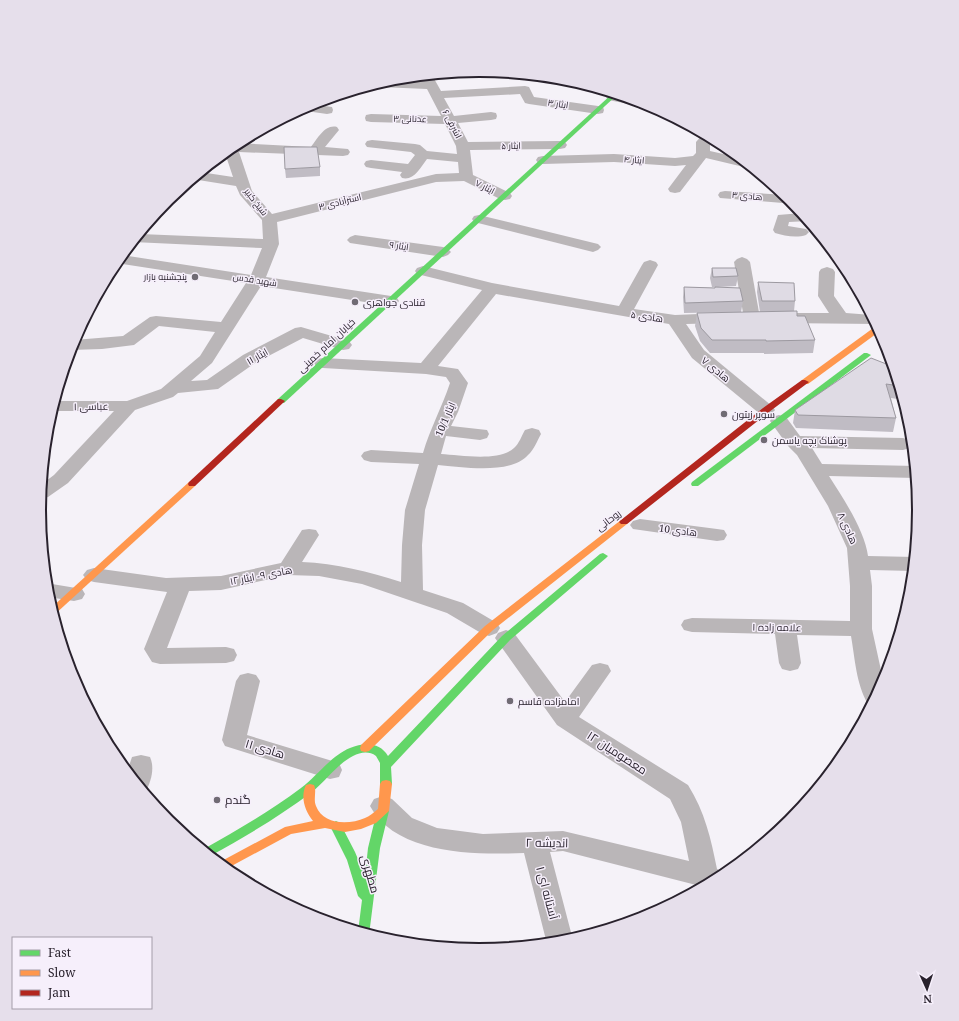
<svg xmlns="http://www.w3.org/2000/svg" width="959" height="1021" viewBox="0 0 959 1021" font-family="'Noto Serif',Cairo,serif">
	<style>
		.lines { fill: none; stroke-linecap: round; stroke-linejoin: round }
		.street { fill: #bab6b8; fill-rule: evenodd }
		.fast { fill: #63d668; fill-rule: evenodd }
		.slow { fill: #ff974d; fill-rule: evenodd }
		.jam { fill: #b3261e; fill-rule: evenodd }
		.wall { fill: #c0bcc4 }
		.building { fill: #dfdbe4; stroke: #9c99a0 }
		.poi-dot { fill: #706b74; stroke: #f6effb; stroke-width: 1.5 }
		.labels { text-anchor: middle; stroke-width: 3; stroke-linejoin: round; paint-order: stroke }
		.far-street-label { font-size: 9px; fill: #29222d; stroke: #f6effb }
		.far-poi-label { font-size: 9px; fill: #29222d; stroke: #f6effb; text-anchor: end }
		.poi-label { font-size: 10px; fill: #29222d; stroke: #f6effb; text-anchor: start }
		.street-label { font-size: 10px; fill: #29222d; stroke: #f6effb }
		.near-street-label { font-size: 12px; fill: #29222d; stroke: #f6effb }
		.near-poi-label { font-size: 12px; fill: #29222d; stroke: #f6effb; text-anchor: start }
		.rim { fill: none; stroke: #29222d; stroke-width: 2 }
	</style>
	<rect width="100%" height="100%" fill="#f5f2f8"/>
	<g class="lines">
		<g class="street">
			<path d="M432 75 441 91 525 86 529 87 534 97 598 106 603 107 604 110 603 113 598 114 529 104 525 103 520 94 444 98 454 116 491 112 496 113 497 116 496 119 491 120 458 123 468 142 560 141 565 142 567 145 565 148 560 149 470 150 473 175 510 193 512 196 510 199 505 200 500 199 464 181 436 182 277 222 279 244 266 277 391 296 397 298 399 301 397 304 391 306 261 286 212 363 191 381 207 380 243 355 295 328 301 327 349 341 352 345 349 349 343 350 303 338 255 363 218 389 178 393 173 397 135 410 68 483 48 497 40 499 42 484 54 475 114 411H52L55 401H127L161 389 200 356 215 332 159 326 134 345 102 349 70 350 74 340 123 336 150 317 156 316 221 322 246 283 116 263 122 255 251 275 262 248 133 242 140 234 263 239 262 220 240 195 236 186 192 179 200 172 233 177 225 153 237 143 311 147C318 138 325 124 337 127L339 130 325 147 348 149 350 152 348 155 343 156 239 152 252 191 272 214 436 174 459 173 458 162 427 159C420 168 414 181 402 178L400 175 402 172 371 168 366 167 364 164 366 161 371 160 408 164 415 155 411 152 367 147 365 144 367 141 372 140 415 144 420 145 427 151 457 154 456 146 445 124 371 122 366 121 365 118 366 115 371 114 441 116 427 89 380 87 375 84 389 80 423 81 420 76Z"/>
			<path d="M612 93 617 94 650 105 645 107 608 100 606 97 608 94Z"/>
			<path d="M310 104 332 107 333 110 332 113 327 114 299 110Z"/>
			<path d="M704 133 714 139 710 143V151L741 158 752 167 748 168 706 158 680 192 675 193 670 192 668 189 686 165 675 166 614 162 543 164 538 163 536 160 538 157 543 156 614 154 675 158 693 156 696 153V142Z"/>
			<path d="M725 191 786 195 795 204 720 198 718 195 720 192Z"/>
			<path d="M802 213 809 221 789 222 788 226 806 229 809 232 806 235C797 238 784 236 775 233L773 230 778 215Z"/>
			<path d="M479 215 598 244 601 247 598 250 593 252 474 222 472 219 474 216Z"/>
			<path d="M355 235 443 247 448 249 451 252 448 255 443 257 350 243 347 240 350 237Z"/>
			<path d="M742 257 747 259 750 262 760 318 758 322 752 323 746 322 744 318 734 262 737 259Z"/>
			<path d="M650 260 656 262 658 265 634 309 675 315 723 313 729 314 731 318 729 322 723 323 686 324 704 350 772 406 775 410 772 414 766 415 760 414 692 358 669 324 496 294 438 366 458 369 468 383 458 412 451 426 487 430 489 434 487 438 480 440 446 436 441 454C460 455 499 462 514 448 519 444 522 435 525 430L532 428 539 430 541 434C537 441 534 450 528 455 510 475 463 467 438 465L425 510 422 545 423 590 463 603 497 623 500 628 497 633 489 636 481 633 447 613 362 584 319 576 288 575 221 590 189 591 167 648 226 647 234 649 237 655 234 661 226 663 160 664 152 662 144 649 167 592 94 582 87 580 83 575 87 570 94 568 166 578 221 576 281 563 302 530 309 529 316 530 319 535 302 562C336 563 369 572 401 582L402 545 405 510 419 464 371 462 364 460 361 456 364 452 371 450 423 453C430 429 442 407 450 383L446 377 426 374 323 368 317 367 314 363 317 359 323 358 421 363 482 290 417 274 415 271 417 268 423 266 492 283 619 306 642 265 644 262Z"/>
			<path d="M827 267 833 269 835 272 834 296 846 313 872 315 877 324 779 323 773 322 771 318 773 314 779 313H829L818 296 819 272 821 269Z"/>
			<path d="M779 415 786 417 800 436 903 438 910 440 912 444 910 448 903 450 812 448 822 464 916 466V478L829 476C843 498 865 531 868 556L915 557 914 571 870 570 872 586V629L884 684 872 705 868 704C856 684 855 658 851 636L797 635 801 663 798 669 790 671 782 669 779 663 775 634 692 632 684 630 681 625 684 620 692 618 850 621V586L847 548 828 506 797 455 788 446 770 421 772 417Z"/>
			<path d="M640 519 717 529 724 530 727 535 724 540 717 541 633 529 630 525 633 521Z"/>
			<path d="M46 583 82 589 85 594 82 599 74 601 48 597Z"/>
			<path d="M506 630 514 633 565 702 592 665 600 663 608 665 611 671 579 717 688 785C705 812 711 839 717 869L727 874 704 887 563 851 550 852 573 940 547 944 524 853C476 855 396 855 370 806L374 799 383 796 392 799 412 818 437 828 483 834 563 831 689 861 681 822 670 799 557 725 495 638 498 633Z"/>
			<path d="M248 673 256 675 260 681 247 735 339 763 342 770 339 777 330 779 225 746 222 740 236 681 240 675Z"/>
			<path d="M141 755 150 757C155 768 151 781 146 791L143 792 127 772 132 757Z"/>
		</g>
		<g class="fast">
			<path d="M613 93 618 94 284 403H278L277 401 278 399Z"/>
			<path d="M864 353H867L871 355 698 486H692L691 484 692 482Z"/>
			<path d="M603 553 608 556 606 558 510 640 391 767 392 784 390 787 386 788 382 787 380 784V763L376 756C369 751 361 752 353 756 337 764 326 781 312 792 280 816 245 837 210 856L202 850C236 831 269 812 301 788 317 776 332 755 350 748 364 742 380 742 388 756L502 636 600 554Z"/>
			<path d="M383 807 387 808 389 811 380 848 369 935 358 932 362 900 358 896 347 860 330 826 332 823 336 821 340 823 355 852 365 876 368 848 377 811 379 808Z"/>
		</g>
		<g class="slow">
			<path d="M876 326H878L880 331 808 384H802L801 382 802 380Z"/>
			<path d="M192 481 195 482 196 484 195 486 53 616 51 608 189 482Z"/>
			<path d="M624 519 627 520 629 522 627 524 493 630 369 751 365 752 361 751 360 748 361 745 485 626 621 520Z"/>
			<path d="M386 780 390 781 392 784 389 811 376 823 361 829 345 832 325 828 291 834 226 869 218 863 285 827 313 821C305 811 300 797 306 785L310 784 314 785C317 791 313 799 316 806 323 825 349 825 365 818 370 816 374 812 378 809L380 784 382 781Z"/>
		</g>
		<g class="jam">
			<path d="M802 380H805L809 382 769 412 627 524H621L619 522 621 520 763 408Z"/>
			<path d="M278 399H281L285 401 195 486H189L188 484 189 482Z"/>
		</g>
	</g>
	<g class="wall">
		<path d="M320 167V176L286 178 285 169Z"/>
		<path d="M712 268 738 276 736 286 718 287 743 301 741 312 684 313 683 297 684 287 715 288V287H712L710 278Z"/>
		<path d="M758 282 795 301 794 311 797 316 815 340 813 353 764 354V353H710L700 341 695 326 697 313 760 312 757 292Z"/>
		<path d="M889 349 894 367 885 363 888 350Z"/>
		<path d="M894 367 904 400 891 398 896 418 893 432 796 428 793 423 795 410Z"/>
	</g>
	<g class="building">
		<path d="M284 147H317L320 167 285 169Z"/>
		<path d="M712 268H736L738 276 713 277Z"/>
		<path d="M758 282 794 283 795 301H762Z"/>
		<path d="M684 287 715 288V287L740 288 743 301 685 303Z"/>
		<path d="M797 311V316H805L815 340 766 341V340H712L701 328 697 313Z"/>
		<path d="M871 358 894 367 900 386 886 384 896 418 798 415 795 410Z"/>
	</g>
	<g class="poi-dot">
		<circle cx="195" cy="277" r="4"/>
		<circle cx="355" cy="302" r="4"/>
		<circle cx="724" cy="414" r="4"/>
		<circle cx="764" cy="440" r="4"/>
		<circle cx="510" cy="701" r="4"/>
		<circle cx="217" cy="800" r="4"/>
	</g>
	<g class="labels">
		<g class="far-street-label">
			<text transform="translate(558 104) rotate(8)" y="3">ایثار ۳</text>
			<text transform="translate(410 119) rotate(1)" y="3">عدنانی ۳</text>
			<text transform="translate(452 124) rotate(63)" y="3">اشرفی ۶</text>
			<text transform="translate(511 146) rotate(-1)" y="3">ایثار ۵</text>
			<text transform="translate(634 160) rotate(4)" y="3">ایثار ۴</text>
			<text transform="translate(485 187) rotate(27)" y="3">ایثار ۷</text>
			<text transform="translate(747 196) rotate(5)" y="3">هادی ۳</text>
			<text transform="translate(256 202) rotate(52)" y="3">شیخ کبیر</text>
			<text transform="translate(340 202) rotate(-14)" y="3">استرآبادی ٣</text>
			<text transform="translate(399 246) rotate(8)" y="3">ایثار ۹</text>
			<text transform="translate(255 280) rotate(9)" y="3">شهید قدس</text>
		</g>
		<g class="far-poi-label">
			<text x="187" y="280">پنجشنبه بازار</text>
		</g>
		<g class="poi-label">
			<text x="363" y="306">قنادی جواهری</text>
			<text x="732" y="418">سوپر زیتون</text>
			<text x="772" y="444">پوشاک بچه یاسمن</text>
			<text x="518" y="705">امامزاده قاسم</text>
		</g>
		<g class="street-label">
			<text transform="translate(647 316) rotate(8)" y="4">هادی ۵</text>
			<text transform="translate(326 345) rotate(-43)" y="4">خیابان امام خمینی</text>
			<text transform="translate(257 356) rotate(-30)" y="4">ایثار ۱۱</text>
			<text transform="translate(716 369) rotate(39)" y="4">هادی ۷</text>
			<text transform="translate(91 406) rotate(-1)" y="4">عباسی ۱</text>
			<text transform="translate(445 419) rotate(-67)" y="4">ایثار 10/1</text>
			<text transform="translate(608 520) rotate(-38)" y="4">روحانی</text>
			<text transform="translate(848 528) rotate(65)" y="4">هادی ۸</text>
			<text transform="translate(678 530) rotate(7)" y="4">هادی 10</text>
			<text transform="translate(261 575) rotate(-11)" y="4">هادی ۹- ایثار ۱۲</text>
			<text transform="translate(777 627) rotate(1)" y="4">علامه زاده ۱</text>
		</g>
		<g class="near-street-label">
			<text transform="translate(265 749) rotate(17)" y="4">هادی ۱۱</text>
			<text transform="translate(617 753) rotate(33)" y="4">معصومیان ۱۲</text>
			<text transform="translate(547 843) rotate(1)" y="4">اندیشه ۲</text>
			<text transform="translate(370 874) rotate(74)" y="4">مطهری</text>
			<text transform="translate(547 893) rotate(75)" y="4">آستانه ای ۱</text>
		</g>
		<g class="near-poi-label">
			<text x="225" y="804">گندم</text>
		</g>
	</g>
	<path d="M0 0H959V1021H0ZM46 510a433 433 0 1 1 866 0a433 433 0 1 1-866 0Z" fill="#e6dfeb" fill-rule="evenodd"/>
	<path class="rim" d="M46 510a433 433 0 1 1 866 0a433 433 0 1 1-866 0Z"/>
	<rect x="12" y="937" width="140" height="72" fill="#f6effb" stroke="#a49da9"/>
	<rect x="20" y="950" width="20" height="6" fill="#63d668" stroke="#a49da9"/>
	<text x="48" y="957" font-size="12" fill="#29222d">Fast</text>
	<rect x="20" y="970" width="20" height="6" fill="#ff974d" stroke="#a49da9"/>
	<text x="48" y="977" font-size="12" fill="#29222d">Slow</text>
	<rect x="20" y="990" width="20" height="6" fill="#b3261e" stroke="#a49da9"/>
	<text x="48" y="997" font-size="12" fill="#29222d">Jam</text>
	<g transform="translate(927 989) rotate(177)" stroke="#f6effb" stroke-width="3" paint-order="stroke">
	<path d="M0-3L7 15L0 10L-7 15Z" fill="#29222d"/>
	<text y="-6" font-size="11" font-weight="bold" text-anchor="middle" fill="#29222d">N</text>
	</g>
</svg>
